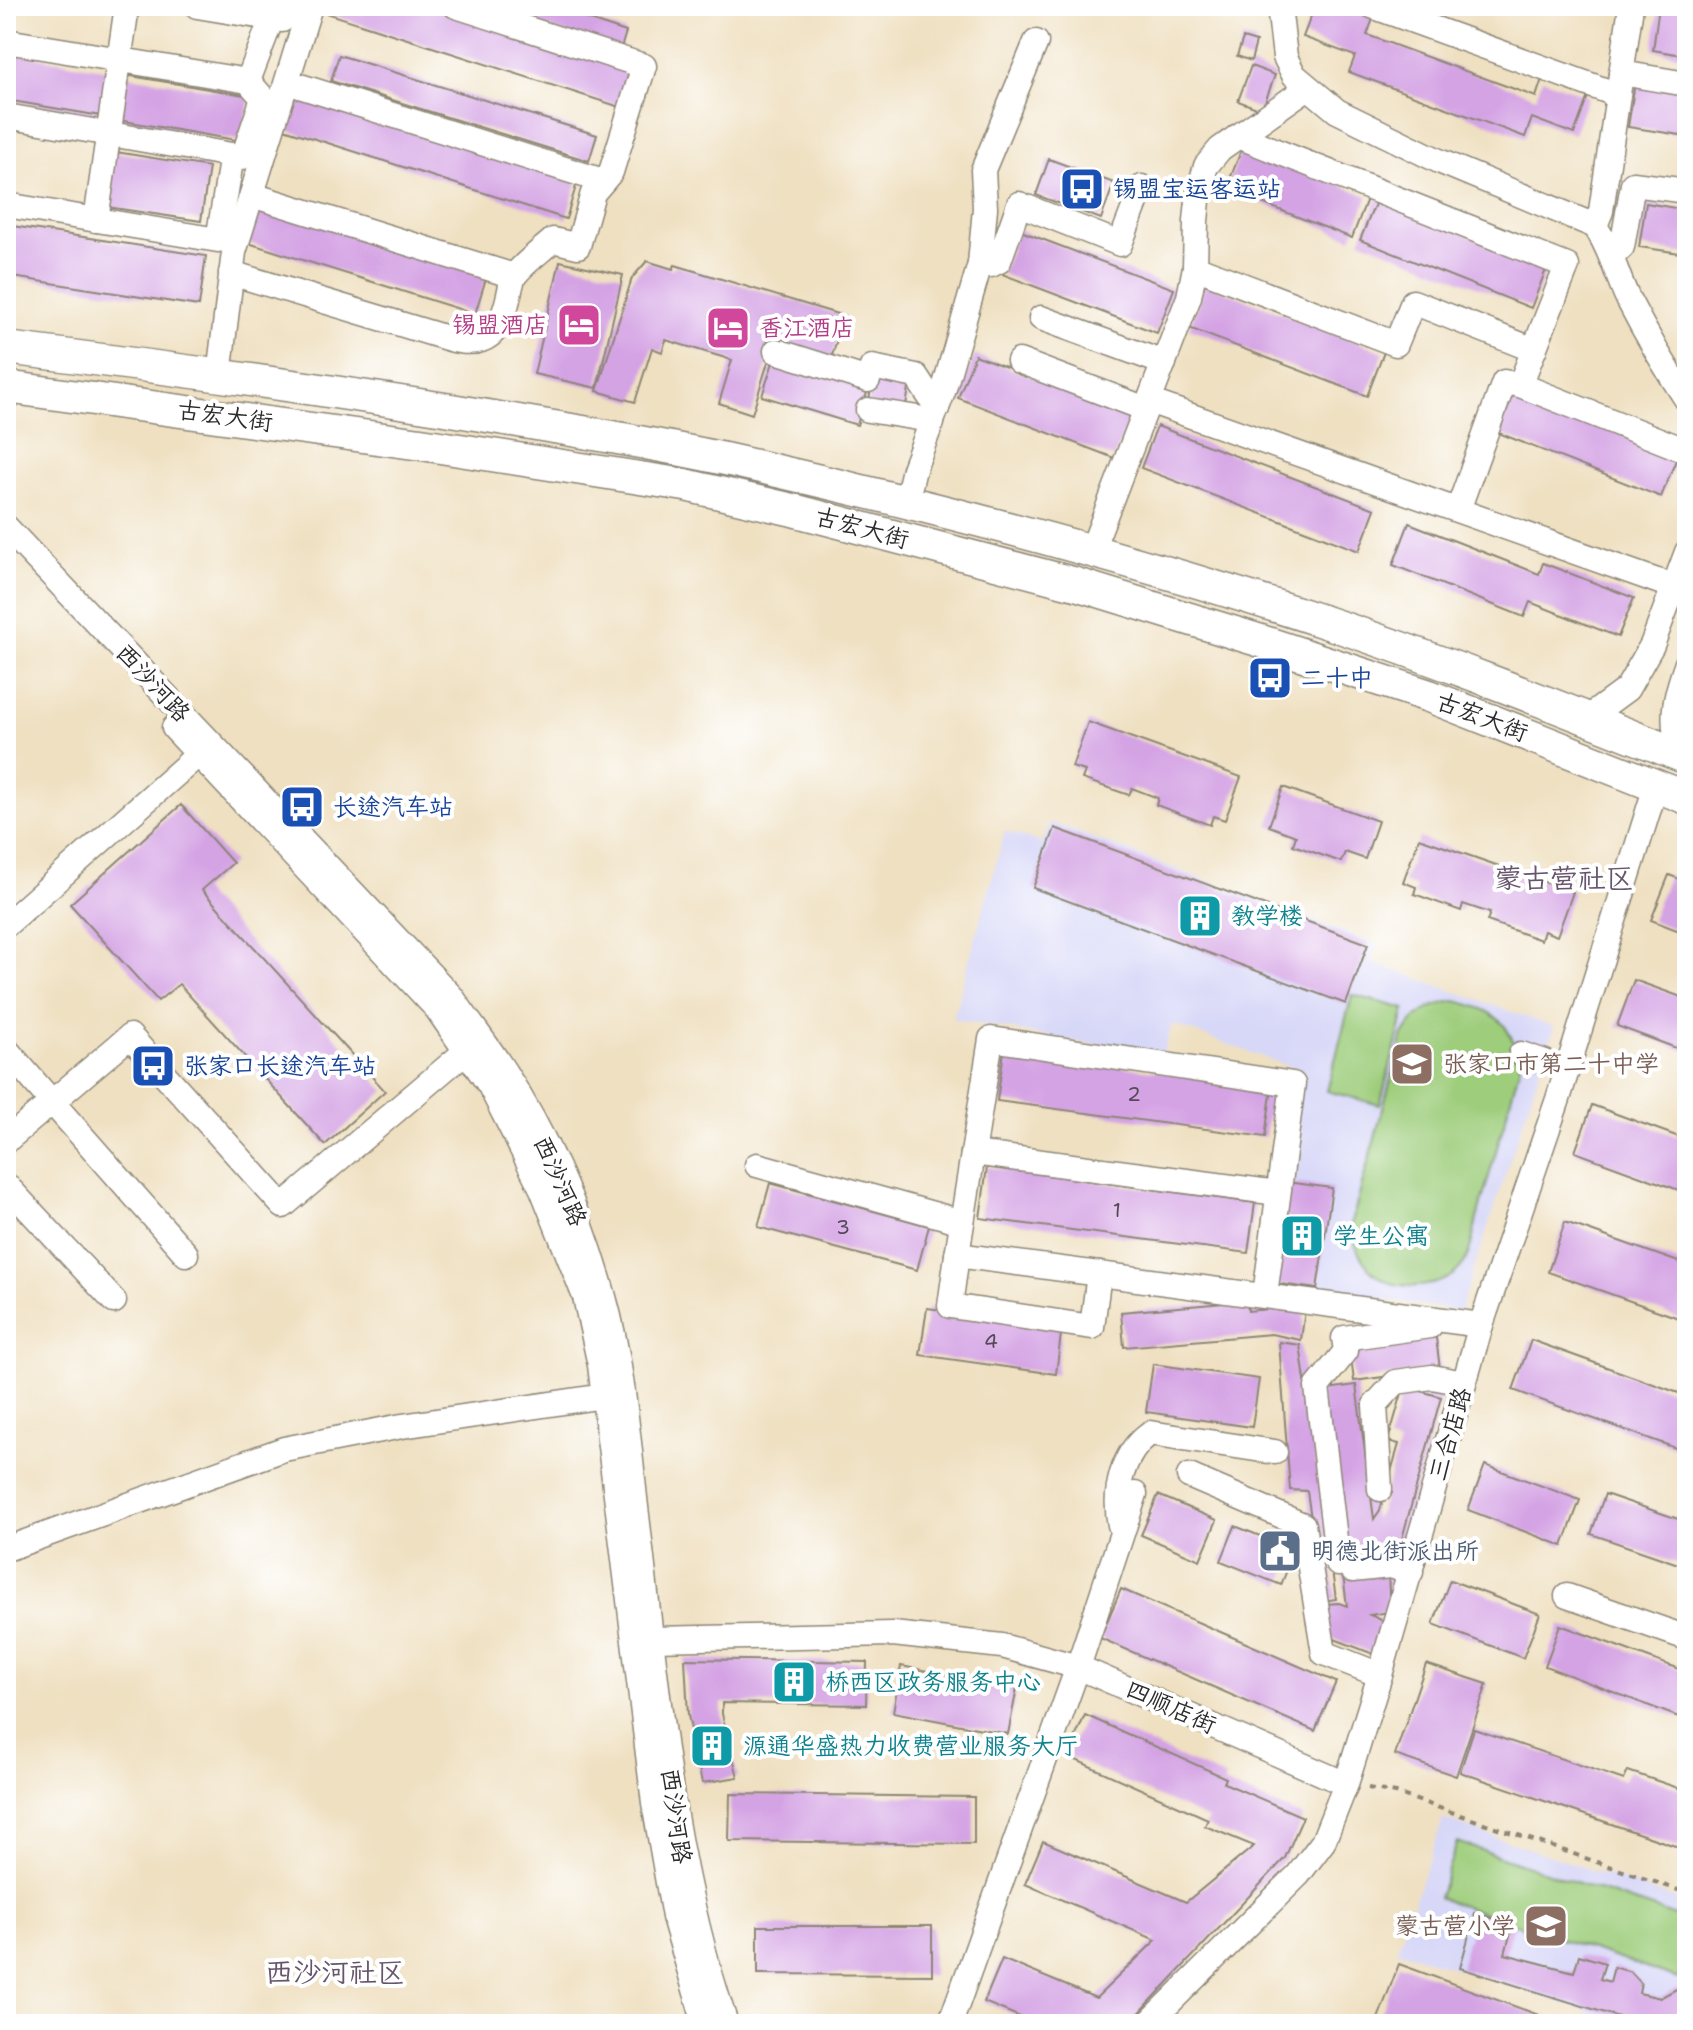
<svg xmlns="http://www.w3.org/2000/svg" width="1693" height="2030" viewBox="0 0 1693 2030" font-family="'Shantell Sans','LXGW WenKai TC',sans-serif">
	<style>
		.built { fill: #d7d7f8 }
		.green { fill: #9ecd7b; stroke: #647c53; stroke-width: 2 }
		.building { fill: #d4a3e4 }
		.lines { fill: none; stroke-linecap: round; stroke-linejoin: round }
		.minor-casing { stroke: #8d8676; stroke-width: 27 }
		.major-casing { stroke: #8d8676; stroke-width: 35 }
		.path { stroke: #8d8676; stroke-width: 4; stroke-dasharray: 6 6; stroke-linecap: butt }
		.minor { stroke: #fff; stroke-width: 24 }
		.major { stroke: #fff; stroke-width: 32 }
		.labels { text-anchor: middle; stroke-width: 8; stroke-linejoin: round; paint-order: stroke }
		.number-label { font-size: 20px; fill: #554959 }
		.transit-label { font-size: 24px; fill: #164399; stroke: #fff; text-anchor: start }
		.hotel-label { font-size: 24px; fill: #b23c85; stroke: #fff; text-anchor: end }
		.street-label { font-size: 24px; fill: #2b2b2b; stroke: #fff }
		.culture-label { font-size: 24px; fill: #0d838f; stroke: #fff; text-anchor: start }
		.education-label { font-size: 24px; fill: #785e54; stroke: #fff; text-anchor: start }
		.service-label { font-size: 24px; fill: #4e5e75; stroke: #fff; text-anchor: start }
		.quarter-label { font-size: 28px; fill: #66556c; stroke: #fff }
	</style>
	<rect width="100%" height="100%" fill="#fff"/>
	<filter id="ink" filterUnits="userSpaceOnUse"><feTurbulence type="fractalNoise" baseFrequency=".0125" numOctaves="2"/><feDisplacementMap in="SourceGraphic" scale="16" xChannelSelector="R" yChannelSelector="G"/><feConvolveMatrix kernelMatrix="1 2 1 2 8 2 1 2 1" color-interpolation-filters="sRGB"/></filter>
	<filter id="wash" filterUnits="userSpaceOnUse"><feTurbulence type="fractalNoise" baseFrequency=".006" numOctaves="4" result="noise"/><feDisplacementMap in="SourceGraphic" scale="32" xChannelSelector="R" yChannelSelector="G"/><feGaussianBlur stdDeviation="1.8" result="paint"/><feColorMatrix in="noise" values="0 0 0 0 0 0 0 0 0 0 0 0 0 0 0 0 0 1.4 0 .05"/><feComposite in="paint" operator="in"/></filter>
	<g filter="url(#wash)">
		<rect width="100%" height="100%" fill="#efe0c1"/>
		<g class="built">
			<path d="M1050 822 1376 944 1371 962 1554 1027 1460 1311 1272 1283 1301 1071 1172 1024 1162 1057 953 1019 1005 831 1042 843Z"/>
			<path d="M1443 1819 1687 1903V2024H1628L1397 1950Z"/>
		</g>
		<g class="green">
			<path d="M1352 995 1405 1009 1380 1105 1327 1091Z"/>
			<path d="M1455 1001C1496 1009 1512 1024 1520 1066 1506 1116 1492 1166 1478 1215 1474 1229 1472 1251 1464 1263 1449 1286 1415 1290 1391 1283 1366 1274 1354 1250 1351 1225L1403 1035C1416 1013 1430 1005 1455 1001Z"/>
			<path d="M1457 1842 1687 1920V1954L1678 1979 1439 1898Z"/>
		</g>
		<g id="blocks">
			<g class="building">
				<path d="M322 6H434L632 69 620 107 320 11Z"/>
				<path d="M483 6H547L626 32 620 51Z"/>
				<path d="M1315 6H1346L1374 16 1367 35 1536 97 1542 79 1588 96 1574 134 1532 118 1525 137 1349 72 1355 56 1303 37Z"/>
				<path d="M1659 6H1687V56L1653 50Z"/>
				<path d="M1243 38 1256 42 1251 61 1237 56Z"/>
				<path d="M6 52 109 70 101 116 6 100Z"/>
				<path d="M339 55 597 135 589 161 331 81Z"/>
				<path d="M1251 66 1275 75 1262 110 1238 101Z"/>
				<path d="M125 75 250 96 242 141 118 120Z"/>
				<path d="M1635 82 1687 91V136L1628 127Z"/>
				<path d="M296 94 577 183 566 219 284 129Z"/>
				<path d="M1243 146 1368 196 1352 238 1226 189Z"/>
				<path d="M116 152 209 167 201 221 107 207Z"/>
				<path d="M1049 159 1114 183 1101 219 1036 195Z"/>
				<path d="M1377 199 1547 267 1531 308 1360 240Z"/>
				<path d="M258 203 487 275 475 314 245 242Z"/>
				<path d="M1646 203 1687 210V254L1639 247Z"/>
				<path d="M6 225 206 256 199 306 6 276Z"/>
				<path d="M1018 230 1174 289 1157 333 1002 274Z"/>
				<path d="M560 261 623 275 597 388 534 374Z"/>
				<path d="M647 261 673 269 675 265 844 316 829 366 772 349 752 414 719 403 732 360 666 340 662 352 652 348 635 402 597 391 632 278Z"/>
				<path d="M1205 284 1384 352 1367 396 1189 328Z"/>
				<path d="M776 353 870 383 857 425 762 396Z"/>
				<path d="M975 355 1131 415 1114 458 958 398Z"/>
				<path d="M874 371 911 377 905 411 868 405Z"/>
				<path d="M1513 390 1678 455 1661 497 1496 432Z"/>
				<path d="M1157 426 1375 509 1359 551 1141 468Z"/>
				<path d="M1409 523 1539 574 1543 563 1634 598 1618 637 1530 602 1524 617 1393 565Z"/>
				<path d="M1088 722 1241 777 1225 820 1213 816 1210 825 1156 805 1158 798 1132 788 1129 795 1082 779 1085 771 1072 767Z"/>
				<path d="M1283 787 1378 821 1365 859 1345 852 1341 862 1293 845 1296 836 1269 826Z"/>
				<path d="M181 805 233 863 202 890 385 1091 325 1145 179 984 158 1001 70 904Z"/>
				<path d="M1055 828 1368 944 1346 1004 1033 888Z"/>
				<path d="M1419 838 1573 892 1557 936 1544 931 1541 940 1487 921 1490 913 1463 904 1461 911 1414 894 1416 887 1403 882Z"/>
				<path d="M1669 875 1687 882V934L1651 920Z"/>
				<path d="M1634 980 1687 999V1052L1617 1026Z"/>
				<path d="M1004 1051 1272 1087 1265 1137 997 1101Z"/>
				<path d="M1592 1105 1687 1140V1193L1575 1152Z"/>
				<path d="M987 1167 1255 1203 1248 1253 980 1218Z"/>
				<path d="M1286 1182 1332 1188 1317 1289 1272 1283Z"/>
				<path d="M770 1183 929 1226 917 1270 758 1227Z"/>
				<path d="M1565 1222 1687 1265V1321L1548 1272Z"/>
				<path d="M1247 1301 1248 1311 1269 1309 1270 1304 1305 1310 1301 1340 1271 1334 1124 1347 1121 1312Z"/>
				<path d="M927 1308 1062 1326 1056 1374 920 1355Z"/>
				<path d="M1435 1330 1440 1369 1354 1381 1349 1341Z"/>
				<path d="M1531 1340 1687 1396V1452L1513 1390Z"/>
				<path d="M1279 1342 1300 1345 1336 1599 1323 1601 1307 1491 1290 1490Z"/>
				<path d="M1153 1364 1259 1379 1252 1427 1146 1412Z"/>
				<path d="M1356 1385 1374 1519 1380 1510 1399 1444 1388 1441 1404 1386 1441 1397 1397 1557 1377 1553 1378 1548 1342 1553 1320 1390Z"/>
				<path d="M1485 1465 1580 1500 1563 1546 1468 1510Z"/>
				<path d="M1605 1494 1687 1522V1567L1591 1534Z"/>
				<path d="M1158 1495 1217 1520 1200 1560 1141 1535Z"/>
				<path d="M1235 1526 1295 1550 1281 1585 1221 1561Z"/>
				<path d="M1388 1572 1390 1612 1370 1615 1388 1623 1376 1655 1329 1637 1326 1604 1339 1603 1347 1606 1343 1575Z"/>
				<path d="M1450 1580 1540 1614 1523 1658 1433 1624Z"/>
				<path d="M1121 1589 1336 1682 1315 1731 1100 1638Z"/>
				<path d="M1560 1625 1687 1672V1702L1681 1718 1545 1666Z"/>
				<path d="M685 1659 867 1662 866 1705 722 1703V1714L738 1777 702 1783 688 1715Z"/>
				<path d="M1426 1664 1487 1684 1456 1776 1395 1755Z"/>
				<path d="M901 1666 1017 1688 1008 1734 893 1712Z"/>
				<path d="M1085 1715 1226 1778 1224 1783 1303 1817 1285 1858 1129 2024H1037L984 2002 1002 1959 1096 1998 1156 1940 1025 1884 1043 1841 1186 1902 1254 1846 1205 1826 1208 1819 1067 1756Z"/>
				<path d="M1474 1729 1624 1780 1628 1771 1687 1791V1850L1460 1772Z"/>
				<path d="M730 1794 974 1797V1844L729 1841Z"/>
				<path d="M1475 1913 1513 1924 1505 1954 1574 1972 1579 1955 1605 1963 1600 1979 1610 1982 1614 1967 1631 1972 1641 1983 1639 1993 1660 1998 1682 1986 1687 1974V2024H1641L1460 1968Z"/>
				<path d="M758 1926H932V1975L758 1974Z"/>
				<path d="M1399 1964 1563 2024H1376Z"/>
			</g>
		</g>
	</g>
	<g filter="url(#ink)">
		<use href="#blocks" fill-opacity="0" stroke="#8d8676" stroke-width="2"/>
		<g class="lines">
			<g class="minor-casing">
				<g id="minor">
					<path d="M197 6 282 20 285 6"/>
					<path d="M1279 6 1285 57 1294 75 1337 111 1439 161 1595 226C1611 249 1616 274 1628 299 1646 334 1665 367 1687 400"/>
					<path d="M1372 6 1618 95"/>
					<path d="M6 41 248 81 272 18"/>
					<path d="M1621 73 1687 84"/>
					<path d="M287 82 603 181"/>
					<path d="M6 116 243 157 263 98 248 81"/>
					<path d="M1238 136 1567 266 1520 385 1687 451"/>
					<path d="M252 195 514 276"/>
					<path d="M6 205 218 240 232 155"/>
					<path d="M96 220 127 6"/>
					<path d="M1595 226 1601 211 1631 6"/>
					<path d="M1612 256 1622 247 1633 184 1687 191"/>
					<path d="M980 264 985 208 983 170 1036 42"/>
					<path d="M1195 267 1396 344 1413 302 1534 350"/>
					<path d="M231 273 450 339C486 349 500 333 508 299 510 292 511 281 515 275 525 262 541 251 553 240L578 246 593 193 611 172 644 66 456 6"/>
					<path d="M1041 318 1164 363"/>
					<path d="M776 351 868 380 872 367 916 376 937 408"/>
					<path d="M1019 361 1146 409"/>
					<path d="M219 375 234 252 310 6"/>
					<path d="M1149 401 1674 587"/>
					<path d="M868 410 918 418 932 423"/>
					<path d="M906 503 914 469 943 392 980 264 991 265 999 261 1019 204 1120 244 1142 187"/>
					<path d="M1458 510 1504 382 1520 385"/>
					<path d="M6 527 452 997C469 1022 488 1046 504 1071 549 1140 582 1219 604 1297 623 1365 628 1437 636 1507 657 1680 669 1858 726 2024"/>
					<path d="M1091 552 1189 297 1195 267 1196 221 1199 190 1206 166 1220 149 1307 88"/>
					<path d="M1586 719 1627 689 1652 645 1687 552"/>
					<path d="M174 728 437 1009 490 1086 542 1189 585 1297 600 1365 654 1803 674 1917 705 2024"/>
					<path d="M1680 755C1670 718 1674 699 1687 663"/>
					<path d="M6 925 209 745"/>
					<path d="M6 1049 52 1102 130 1036 283 1206 478 1041"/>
					<path d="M1521 1054 1545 1062"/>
					<path d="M6 1141 52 1102 186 1254"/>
					<path d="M973 1153 1278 1193"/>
					<path d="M757 1165 962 1222"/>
					<path d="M6 1185 114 1301"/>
					<path d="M957 1255 950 1306 1092 1327 1099 1274"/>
					<path d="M1265 1295 1293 1084 991 1039 957 1255 1481 1325"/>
					<path d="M1189 1476 1303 1525 1324 1653 1380 1675"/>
					<path d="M1380 1489 1375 1405 1396 1382 1432 1377 1464 1383"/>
					<path d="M1120 1525C1113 1492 1122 1453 1150 1433L1275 1452"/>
					<path d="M6 1549 284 1449 402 1426 604 1396"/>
					<path d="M1338 1564 1317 1387 1346 1351 1344 1338 1430 1326"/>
					<path d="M1352 1570 1390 1566 1411 1572"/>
					<path d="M1567 1596 1687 1638"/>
					<path d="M636 1642 652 1639 893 1634 1002 1646 1078 1667 1346 1784"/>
					<path d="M950 2024 1078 1667 1135 1494"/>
					<path d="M1148 2024 1298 1875 1323 1842 1346 1784 1380 1675 1481 1325 1558 1099 1656 786"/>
				</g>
			</g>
			<g class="major-casing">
				<g id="major">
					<path d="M6 348C179 369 352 393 524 422 602 435 679 448 756 466 948 510 1141 561 1328 623 1449 663 1568 711 1687 758"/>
					<path d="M6 387 421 444 685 485 793 510 1076 584 1261 641 1429 696 1687 798"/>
				</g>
			</g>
			<path class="path" d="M1368 1788 1396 1793 1687 1893"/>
			<use href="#minor" class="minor"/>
			<use href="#major" class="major"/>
		</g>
	</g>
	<defs>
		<g id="bus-square" transform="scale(2.3)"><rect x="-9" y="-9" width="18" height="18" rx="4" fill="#1a4fb4" stroke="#fff"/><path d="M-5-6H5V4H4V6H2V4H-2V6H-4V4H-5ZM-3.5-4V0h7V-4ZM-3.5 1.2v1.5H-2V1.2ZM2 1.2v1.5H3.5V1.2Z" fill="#fff"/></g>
		<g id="hotel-square" transform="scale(2.3)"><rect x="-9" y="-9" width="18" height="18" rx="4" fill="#d1479c" stroke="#fff"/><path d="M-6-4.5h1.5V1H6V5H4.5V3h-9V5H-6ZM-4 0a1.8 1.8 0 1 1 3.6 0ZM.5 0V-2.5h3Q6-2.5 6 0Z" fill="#fff"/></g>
		<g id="building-square" transform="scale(2.3)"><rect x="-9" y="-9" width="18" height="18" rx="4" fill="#0f9aa8" stroke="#fff"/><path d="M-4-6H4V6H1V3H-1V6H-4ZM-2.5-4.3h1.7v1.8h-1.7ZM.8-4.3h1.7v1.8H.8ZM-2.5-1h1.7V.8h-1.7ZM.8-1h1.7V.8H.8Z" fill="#fff"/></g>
		<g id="school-square" transform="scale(2.3)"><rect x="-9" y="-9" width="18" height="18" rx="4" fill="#8d6e63" stroke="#fff"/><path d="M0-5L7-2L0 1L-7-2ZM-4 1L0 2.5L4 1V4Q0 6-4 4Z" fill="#fff"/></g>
		<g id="civic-square" transform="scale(2.3)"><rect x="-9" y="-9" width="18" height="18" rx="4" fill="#5c6f8a" stroke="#fff"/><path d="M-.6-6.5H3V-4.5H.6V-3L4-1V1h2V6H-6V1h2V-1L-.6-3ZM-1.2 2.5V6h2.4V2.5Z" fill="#fff"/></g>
	</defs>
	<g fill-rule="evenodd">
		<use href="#bus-square" x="1082" y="189"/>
		<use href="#hotel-square" x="579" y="325"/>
		<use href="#hotel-square" x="728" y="328"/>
		<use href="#bus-square" x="1270" y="678"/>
		<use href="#bus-square" x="302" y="807"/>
		<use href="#building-square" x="1200" y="916"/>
		<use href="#school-square" x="1412" y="1064"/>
		<use href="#bus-square" x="153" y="1066"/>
		<use href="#building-square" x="1302" y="1236"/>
		<use href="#civic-square" x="1280" y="1551"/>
		<use href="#building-square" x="794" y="1682"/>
		<use href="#building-square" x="712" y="1746"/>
		<use href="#school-square" x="1546" y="1926"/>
	</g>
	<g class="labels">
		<g class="number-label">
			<text x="1134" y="1101">2</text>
			<text x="1117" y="1217">1</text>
			<text x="843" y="1234">3</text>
			<text x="991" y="1348">4</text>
		</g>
		<g class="transit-label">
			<text x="1113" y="197">锡盟宝运客运站</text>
			<text x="1301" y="686">二十中</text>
			<text x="333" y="815">长途汽车站</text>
			<text x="184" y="1074">张家口长途汽车站</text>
		</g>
		<g class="hotel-label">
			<text x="548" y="333">锡盟酒店</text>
			<text x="759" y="336" text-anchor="start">香江酒店</text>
		</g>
		<g class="street-label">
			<text transform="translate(225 416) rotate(8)" y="8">古宏大街</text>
			<text transform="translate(862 528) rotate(15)" y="8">古宏大街</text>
			<text transform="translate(153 683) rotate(47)" y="8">西沙河路</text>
			<text transform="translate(1482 717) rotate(21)" y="8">古宏大街</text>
			<text transform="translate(560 1181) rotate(66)" y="8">西沙河路</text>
			<text transform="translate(1450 1434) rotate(-74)" y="8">三合店路</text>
			<text transform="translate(1171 1707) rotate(24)" y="8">四顺店街</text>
			<text transform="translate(676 1816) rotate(82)" y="8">西沙河路</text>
		</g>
		<g class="culture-label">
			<text x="1231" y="924">教学楼</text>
			<text x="1333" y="1244">学生公寓</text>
			<text x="825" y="1690">桥西区政务服务中心</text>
			<text x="743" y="1754">源通华盛热力收费营业服务大厅</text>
		</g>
		<g class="education-label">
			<text x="1443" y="1072">张家口市第二十中学</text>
			<text x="1515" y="1934" text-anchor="end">蒙古营小学</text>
		</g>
		<g class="service-label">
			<text x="1311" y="1559">明德北街派出所</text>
		</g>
		<g class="quarter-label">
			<text x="1564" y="888">蒙古营社区</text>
			<text x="335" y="1982">西沙河社区</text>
		</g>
	</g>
	<rect width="1693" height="2030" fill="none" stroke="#fff" stroke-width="32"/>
</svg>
